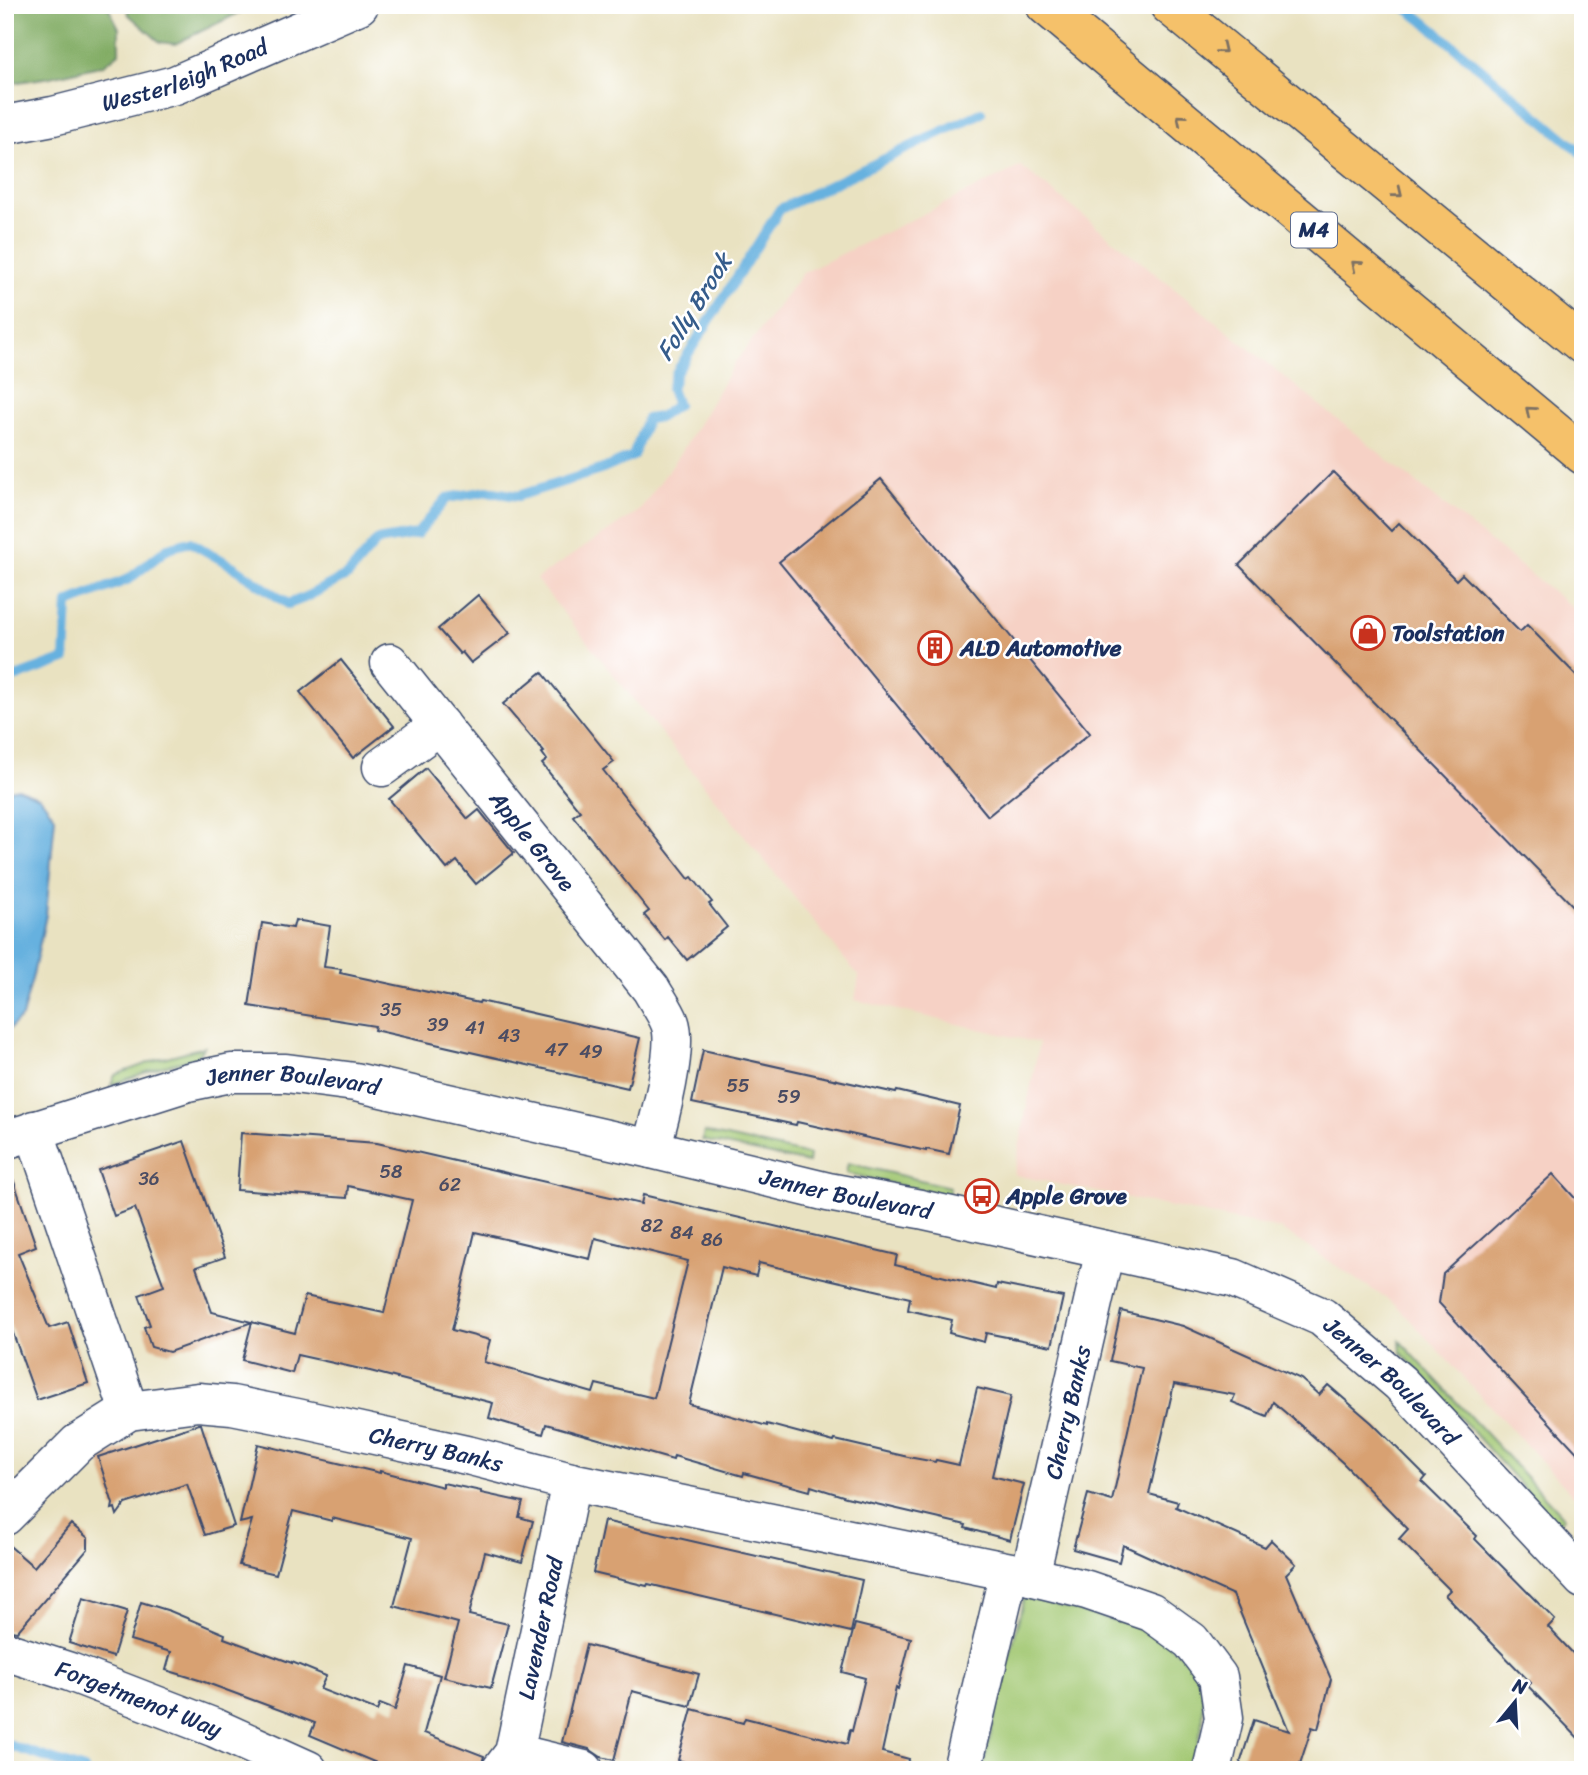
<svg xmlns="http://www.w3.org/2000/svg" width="1588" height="1775" viewBox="0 0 1588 1775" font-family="Sriracha,sans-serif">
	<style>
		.built { fill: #f6d1c5 }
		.green { fill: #a2c872; stroke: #5e7c68; stroke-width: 2 }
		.forest { fill: #81ac64; stroke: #4e6e61; stroke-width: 2 }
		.water { fill: #66b1df; stroke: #40709e; stroke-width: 2 }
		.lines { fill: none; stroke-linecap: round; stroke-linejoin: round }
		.stream { stroke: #66b1df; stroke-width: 10 }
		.building { fill: #d8a172; fill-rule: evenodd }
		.minor-casing { stroke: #3a4a6d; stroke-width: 41 }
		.tertiary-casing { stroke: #3a4a6d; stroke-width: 41 }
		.motorway-casing { stroke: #3a4a6d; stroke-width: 41 }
		.minor { stroke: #fff; stroke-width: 38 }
		.tertiary { stroke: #fff; stroke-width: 38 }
		.motorway { stroke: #f5c16b; stroke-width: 38 }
		.oneway { stroke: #7d7164 }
		.labels { text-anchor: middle; stroke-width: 5; stroke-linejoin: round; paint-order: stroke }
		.number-label { font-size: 19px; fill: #4a4c63 }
		.shield { fill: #fff; stroke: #5f6d8e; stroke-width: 2 }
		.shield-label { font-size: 21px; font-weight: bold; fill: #1b2f5e }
		.street-label { font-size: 23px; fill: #1b2f5e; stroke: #fff }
		.poi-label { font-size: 23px; font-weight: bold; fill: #1b2f5e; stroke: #fff; text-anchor: start }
		.water-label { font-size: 24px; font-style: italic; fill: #355c8b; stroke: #fff }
	</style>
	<rect width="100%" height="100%" fill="#fff"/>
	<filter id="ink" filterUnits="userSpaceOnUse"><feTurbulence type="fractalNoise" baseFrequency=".0143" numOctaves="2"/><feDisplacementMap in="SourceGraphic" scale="14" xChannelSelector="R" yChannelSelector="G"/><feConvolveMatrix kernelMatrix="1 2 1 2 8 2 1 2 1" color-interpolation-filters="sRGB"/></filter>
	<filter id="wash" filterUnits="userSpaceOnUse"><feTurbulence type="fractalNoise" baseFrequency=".00686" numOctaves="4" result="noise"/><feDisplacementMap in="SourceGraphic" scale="28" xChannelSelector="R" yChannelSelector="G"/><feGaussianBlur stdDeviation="1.57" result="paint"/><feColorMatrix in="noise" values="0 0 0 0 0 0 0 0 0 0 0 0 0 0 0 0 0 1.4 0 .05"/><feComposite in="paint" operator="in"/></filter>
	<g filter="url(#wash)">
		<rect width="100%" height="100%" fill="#e9e2c1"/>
		<path class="built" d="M1021 166 1583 616V1506L1396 1305 1280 1229 1014 1175 1039 1043 855 1000 859 977 536 579 639 511 681 453 734 364 803 273Z"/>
		<g class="green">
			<path d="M204 1047 196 1058 160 1067 111 1085 115 1075 159 1059Z"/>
			<path d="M704 1132 809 1155 808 1163 702 1140Z"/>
			<path d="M848 1163 950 1187 948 1197 846 1173Z"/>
			<path d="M1400 1341 1564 1518 1557 1525 1401 1352Z"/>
			<path d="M1024 1597 1152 1630 1195 1667 1203 1691V1722L1192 1770H982Z"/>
		</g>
		<g class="forest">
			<path d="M5 5H107L119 28V53L104 65 51 77 5 84Z"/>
			<path d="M125 5H255L175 44 160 42 129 15Z"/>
		</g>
		<path class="water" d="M18 788 40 797 55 817 46 915 33 975 22 1017 5 1033V791Z"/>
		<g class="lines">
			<g class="stream">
				<path d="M1402 5 1426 23 1583 154"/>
				<path d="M5 681 65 659 68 603 129 579 168 548 190 542 234 567 288 604 304 598 348 575 377 541 417 534 447 498 487 491 518 496 603 469 633 456 647 419 660 417 677 405 671 389 676 373 780 209 981 113"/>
				<path d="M5 1744 84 1770"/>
			</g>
		</g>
		<g id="blocks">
			<g class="building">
				<path d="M1333 472 1391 531 1399 523 1456 580 1462 574 1520 632 1527 625 1583 682V916L1239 565Z"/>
				<path d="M881 479 1090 733 988 816 779 562Z"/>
				<path d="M478 595 510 633 471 663 462 652 460 654 438 629Z"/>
				<path d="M341 660 394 726 353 758 300 692Z"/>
				<path d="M542 672 614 762 603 770 689 879 692 877 712 902 709 904 727 927 687 960 668 937 665 940 644 915 649 911 573 816 580 811 542 764 547 760 542 753 544 752 503 704Z"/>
				<path d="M426 768 468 819 479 810 514 853 476 884 457 861 447 869 389 799Z"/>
				<path d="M295 920 330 926 324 967 341 969 340 973 479 1003 480 1001 640 1038 628 1088 374 1030 375 1026 249 1006 262 923 293 928Z"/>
				<path d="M703 1050 896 1093 897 1091 960 1106 949 1154 926 1149V1151L797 1122 796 1125 692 1103Z"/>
				<path d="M241 1133 377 1143 641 1204 643 1195 897 1255 895 1265 996 1289 997 1284 1063 1297 1052 1346 986 1333 984 1342 949 1333 952 1320 908 1310 910 1298 759 1263 756 1276 722 1267 689 1404 767 1426V1424L834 1442 835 1440 908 1457 935 1462 936 1460 959 1465 977 1388 1011 1396 992 1476 1024 1484 1010 1540 965 1528 966 1525 846 1497 811 1486 810 1491 744 1473 743 1476 674 1456 673 1460 546 1424 543 1434 489 1418 493 1403 370 1371 297 1355 292 1373 242 1360 252 1322 169 1352 151 1347 144 1327 150 1325 139 1295 164 1286 135 1208 114 1216 98 1170 184 1141 225 1257 196 1267 212 1312 295 1333 305 1296 384 1313 412 1200 348 1186 347 1198 237 1190ZM475 1232 590 1259 595 1238 688 1261 654 1398 596 1384 593 1393 484 1362 490 1340 452 1330Z"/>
				<path d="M10 1170 36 1246 18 1253 49 1328 68 1322 88 1383 37 1400 5 1311V1171Z"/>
				<path d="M1553 1174 1583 1207V1459L1439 1303 1443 1274Z"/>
				<path d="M1121 1311 1183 1326 1301 1379 1319 1395 1328 1385 1372 1423 1426 1477 1422 1482 1477 1536 1475 1539 1555 1620 1548 1627 1583 1664V1743L1528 1686 1531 1683 1445 1595 1450 1590 1399 1539 1408 1529 1343 1463 1313 1436 1273 1402 1267 1416 1232 1402 1235 1395 1174 1384 1149 1494 1178 1502 1176 1507 1265 1547 1271 1540 1296 1564 1286 1574 1331 1679 1318 1729 1312 1727 1298 1770H1238L1254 1720 1289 1731 1233 1595 1123 1545 1119 1562 1073 1549 1088 1494 1112 1501 1142 1368 1110 1361Z"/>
				<path d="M199 1424H201L234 1526 205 1535 187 1484 125 1504 117 1515 115 1508 112 1509 113 1504 98 1457Z"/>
				<path d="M258 1444 380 1473V1471L443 1487V1483L481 1491V1493L523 1502 519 1517 533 1521 522 1562 485 1552 469 1615 508 1624 491 1688 444 1677 458 1623 394 1606 412 1538 332 1518V1521L293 1511 276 1574 239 1565 252 1520 240 1523Z"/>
				<path d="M604 1521 862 1580 851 1632 648 1584 647 1586 593 1573Z"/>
				<path d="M71 1524 88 1538V1549L17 1632 5 1630V1542L34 1567Z"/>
				<path d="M83 1598 127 1611 113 1657 69 1643Z"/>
				<path d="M141 1602 170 1611 225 1634 224 1638 292 1663V1662L326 1676 320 1689 377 1711 380 1704 395 1710 408 1666 440 1675 424 1733 484 1756 480 1770H393L310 1735 315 1723 199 1680 166 1670 171 1652 130 1640Z"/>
				<path d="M855 1624 911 1638 898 1689 896 1688 882 1752 909 1759 907 1770H711L678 1760 692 1709 743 1723 745 1718 847 1744 850 1730 852 1731 865 1678 842 1672Z"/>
				<path d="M586 1645 699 1674 690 1706 632 1691 614 1760 601 1757 589 1749 562 1742Z"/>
			</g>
		</g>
	</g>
	<g filter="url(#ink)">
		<use href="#blocks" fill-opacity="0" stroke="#3a4a6d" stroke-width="2"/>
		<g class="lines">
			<g class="minor-casing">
				<g id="minor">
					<path id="s1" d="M390 663 651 989C657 1000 666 1012 670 1023 679 1048 659 1121 651 1149"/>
					<path d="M382 767 440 725"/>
					<path d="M34 1130 129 1411"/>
					<path id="s2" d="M5 1140 188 1082 231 1073H286L355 1082 651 1149 828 1192 920 1209 1233 1278 1322 1317 1400 1383 1583 1579"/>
					<path id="s3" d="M5 1516 78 1443 129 1411 198 1402 232 1405 297 1418 471 1456 571 1482 1030 1576 1087 1590 1151 1612 1191 1641 1218 1677 1224 1718 1212 1770"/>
					<path id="s4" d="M1030 1576 1105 1250"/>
					<path id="s5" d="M5 1651 70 1672 215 1728 308 1770"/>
					<path d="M514 1753 584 1770"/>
					<path id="s6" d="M501 1770 514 1753 571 1482"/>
					<path d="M962 1770 1009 1572"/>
				</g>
			</g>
			<g class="tertiary-casing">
				<g id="tertiary">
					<path id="s7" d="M5 125 53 116 175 85 359 5"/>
				</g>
			</g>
			<g class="motorway-casing">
				<g id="motorway">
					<path d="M1045 5 1583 455"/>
					<path d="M1169 5 1583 345"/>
				</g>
			</g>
			<use href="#minor" class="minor"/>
			<use href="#tertiary" class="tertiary"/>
			<use href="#motorway" class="motorway"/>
		</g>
		<defs><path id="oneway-chevron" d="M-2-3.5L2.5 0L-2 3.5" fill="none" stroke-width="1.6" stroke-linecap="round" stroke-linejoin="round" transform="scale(1.75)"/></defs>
		<g class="oneway">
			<use href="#oneway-chevron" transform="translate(1222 49) rotate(39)"/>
			<use href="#oneway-chevron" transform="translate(1181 119) rotate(-140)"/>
			<use href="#oneway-chevron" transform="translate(1398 193) rotate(39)"/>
			<use href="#oneway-chevron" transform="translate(1356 265) rotate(-140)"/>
			<use href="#oneway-chevron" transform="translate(1530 411) rotate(-140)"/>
		</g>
	</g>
	<defs>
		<g id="shop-ring" transform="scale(1.75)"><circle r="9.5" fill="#fff" stroke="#c8321e" stroke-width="1.5"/><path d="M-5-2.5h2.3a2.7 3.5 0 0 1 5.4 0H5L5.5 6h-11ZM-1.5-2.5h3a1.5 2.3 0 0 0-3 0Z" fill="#c8321e"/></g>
		<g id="building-ring" transform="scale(1.75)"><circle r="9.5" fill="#fff" stroke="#c8321e" stroke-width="1.5"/><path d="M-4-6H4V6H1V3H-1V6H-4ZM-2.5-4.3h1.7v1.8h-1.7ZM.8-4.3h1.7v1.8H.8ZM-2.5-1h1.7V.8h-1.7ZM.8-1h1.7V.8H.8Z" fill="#c8321e"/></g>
		<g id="bus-ring" transform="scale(1.75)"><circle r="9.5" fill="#fff" stroke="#c8321e" stroke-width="1.5"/><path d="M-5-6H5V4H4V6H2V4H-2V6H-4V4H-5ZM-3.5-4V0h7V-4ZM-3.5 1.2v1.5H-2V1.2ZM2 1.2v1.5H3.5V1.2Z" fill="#c8321e"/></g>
	</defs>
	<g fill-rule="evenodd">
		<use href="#shop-ring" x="1368" y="633"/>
		<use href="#building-ring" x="935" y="648"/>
		<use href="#bus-ring" x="982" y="1196"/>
	</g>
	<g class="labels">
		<g class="number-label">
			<text x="391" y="1016">35</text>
			<text x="438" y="1031">39</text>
			<text x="475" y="1034">41</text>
			<text x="509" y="1042">43</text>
			<text x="556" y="1056">47</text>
			<text x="591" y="1058">49</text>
			<text x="738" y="1092">55</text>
			<text x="789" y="1103">59</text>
			<text x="391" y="1178">58</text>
			<text x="149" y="1185">36</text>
			<text x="450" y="1191">62</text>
			<text x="652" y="1232">82</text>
			<text x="682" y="1239">84</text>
			<text x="712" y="1246">86</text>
		</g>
		<rect class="shield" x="1291" y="212.5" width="46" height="35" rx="5"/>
		<g class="shield-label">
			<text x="1314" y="237">M4</text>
		</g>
		<g class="street-label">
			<text dy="8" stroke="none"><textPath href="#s7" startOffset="187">Westerleigh Road</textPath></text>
			<text dy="8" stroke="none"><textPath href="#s1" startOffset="228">Apple Grove</textPath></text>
			<text dy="8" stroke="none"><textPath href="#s2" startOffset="298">Jenner Boulevard</textPath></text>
			<text dy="8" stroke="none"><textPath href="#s2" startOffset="864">Jenner Boulevard</textPath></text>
			<text dy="8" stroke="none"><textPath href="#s2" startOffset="1452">Jenner Boulevard</textPath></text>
			<text dy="8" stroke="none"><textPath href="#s4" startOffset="168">Cherry Banks</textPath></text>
			<text dy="8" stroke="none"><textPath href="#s3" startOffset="476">Cherry Banks</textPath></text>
			<text dy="8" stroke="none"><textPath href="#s6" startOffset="149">Lavender Road</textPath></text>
			<text dy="8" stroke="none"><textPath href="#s5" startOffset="142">Forgetmenot Way</textPath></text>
		</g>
		<g class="poi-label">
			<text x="1392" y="641">Toolstation</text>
			<text x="960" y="656">ALD Automotive</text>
			<text x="1006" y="1204">Apple Grove</text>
		</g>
		<g class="water-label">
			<text transform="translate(694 307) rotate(-58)" y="8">Folly Brook</text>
		</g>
	</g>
	<rect width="1588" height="1775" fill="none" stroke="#fff" stroke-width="28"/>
	<g transform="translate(1515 1702) rotate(18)" stroke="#ffffff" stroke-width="5" paint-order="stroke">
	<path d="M0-5L12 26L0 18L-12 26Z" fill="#1b2f5e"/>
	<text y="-10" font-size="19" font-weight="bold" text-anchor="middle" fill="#1b2f5e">N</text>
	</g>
</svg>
